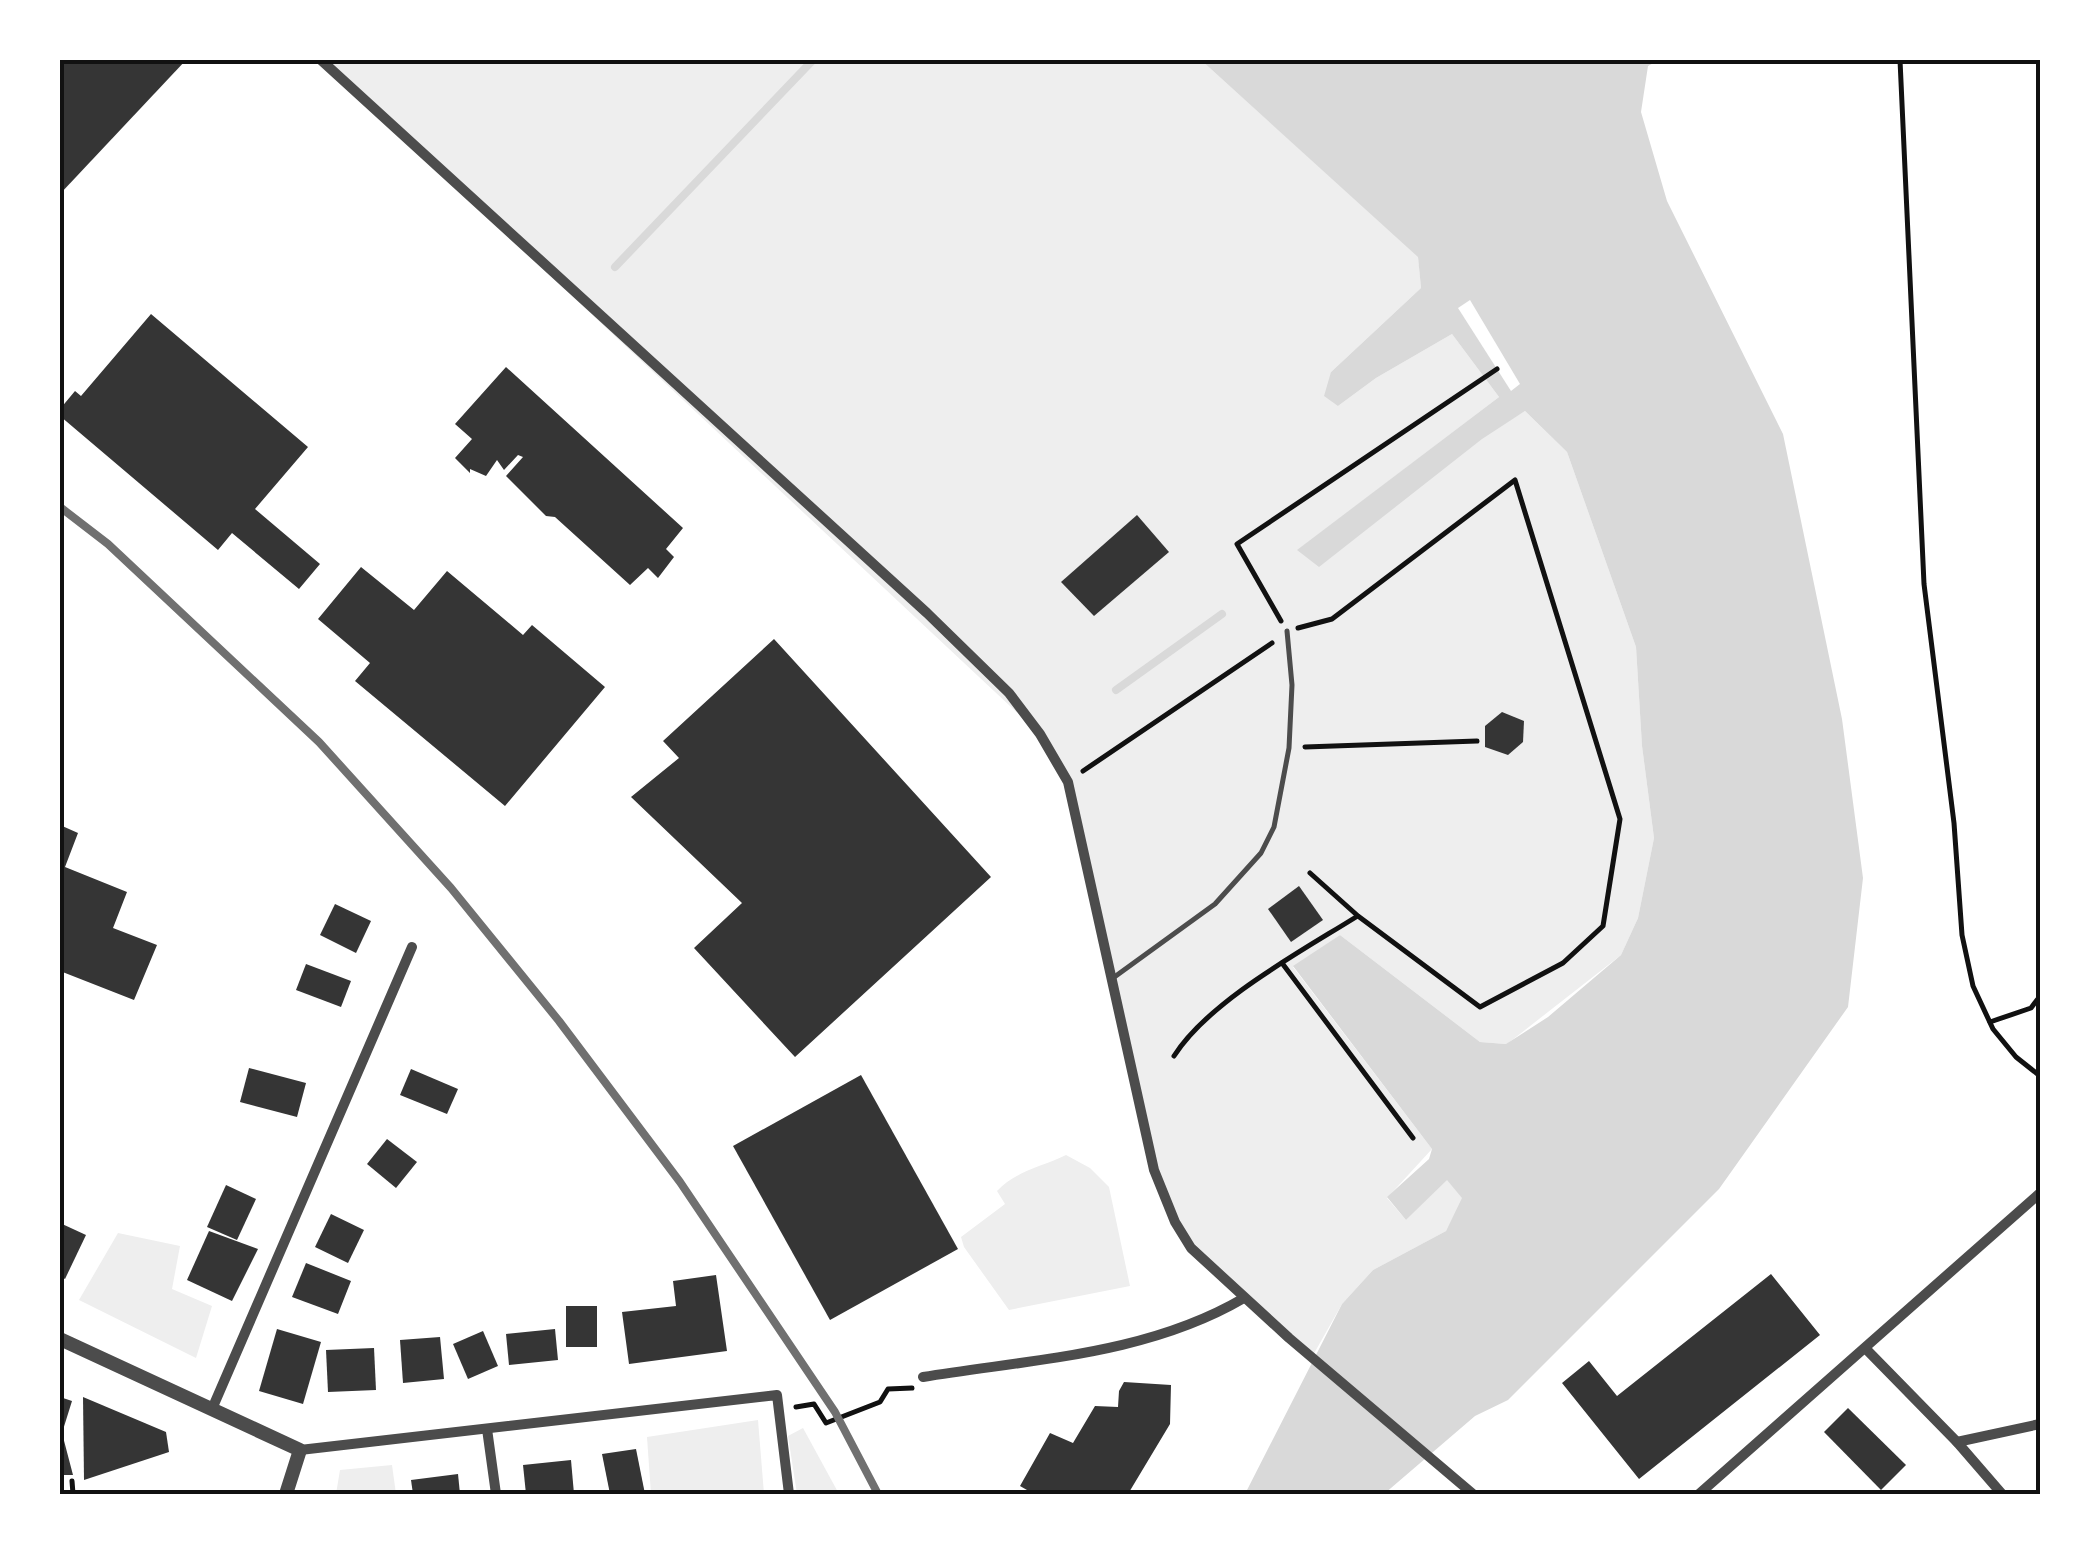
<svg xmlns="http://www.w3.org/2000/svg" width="2100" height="1554" viewBox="0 0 2100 1554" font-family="Cabin,sans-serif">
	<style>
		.green { fill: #eee }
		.water { fill: #d9d9d9 }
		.pier { fill: #fff }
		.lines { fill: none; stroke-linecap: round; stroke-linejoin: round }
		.stream { stroke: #d9d9d9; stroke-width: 8 }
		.building { fill: #353535 }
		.path { stroke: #111; stroke-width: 5 }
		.service { stroke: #4c4c4c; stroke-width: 5 }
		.minor { stroke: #4c4c4c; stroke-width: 10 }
		.tertiary { stroke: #4c4c4c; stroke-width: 14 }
		.rail { stroke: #707070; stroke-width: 8 }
		.neatline { fill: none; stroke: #111; stroke-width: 4 }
	</style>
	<rect width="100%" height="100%" fill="#fff"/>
	<g class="green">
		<path d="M320 60H1201L1418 256 1421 288 1331 372 1338 406 1376 378 1452 334 1499 397 1298 550 1525 411 1567 452 1636 647 1642 746 1654 838 1638 918 1621 955 1507 1044 1480 1042 1340 935 1293 967 1432 1149 1387 1198 1406 1220 1447 1179 1463 1198 1446 1231 1373 1270 1342 1304 1312 1357 1191 1248 1154 1170 1068 782 1040 734Z"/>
		<path d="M1066 1155 1090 1168 1109 1187 1130 1286 1009 1310 964 1247 961 1237 1005 1204 997 1191C1016 1171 1041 1167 1066 1155Z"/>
		<path d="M118 1233 180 1246 172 1289 212 1306 196 1358 79 1300Z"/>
		<path d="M758 1420 764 1494H651L647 1437Z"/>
		<path d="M803 1428 839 1494H797L788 1436Z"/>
		<path d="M392 1465 396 1494H336L340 1470Z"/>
	</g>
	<path class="water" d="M1201 60H1659L1648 66 1641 112 1667 201 1783 434 1842 719 1863 878 1848 1007 1719 1189 1508 1400 1475 1416 1384 1494H1245L1342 1304 1373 1270 1446 1231 1462 1198 1447 1180 1406 1220 1387 1197 1429 1159 1432 1149 1293 966 1340 935 1480 1042 1506 1044 1548 1017 1621 955 1638 918 1654 838 1642 746 1636 647 1567 452 1525 411 1482 439 1319 567 1297 550 1499 397 1452 334 1376 378 1338 406 1324 396 1331 372 1421 288 1418 257Z"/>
	<path class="pier" d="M1470 300 1520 384 1511 391 1458 308Z"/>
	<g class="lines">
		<g class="stream">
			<path d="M615 267 813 60"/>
			<path d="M1116 690 1222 614"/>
		</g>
	</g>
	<g class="building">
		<path d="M60 60H186L60 194Z"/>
		<path d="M151 314 308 447 255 509 320 564 299 589 232 533 218 550 60 416V409L75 391 81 396Z"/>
		<path d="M506 367 683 528 666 549 674 557 658 578 648 568 630 585 555 517 546 516 506 476 523 457 518 455 504 470 497 460 486 476 470 469V473L455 458 472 439 455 424Z"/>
		<path d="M1137 515 1169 552 1094 616 1061 582Z"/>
		<path d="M361 567 414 610 447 571 523 635 532 625 605 687 505 806 355 681 370 663 318 619Z"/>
		<path d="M774 639 991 877 795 1057 694 948 742 903 631 797 679 758 663 741Z"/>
		<path d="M1502 712 1524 721 1523 742 1508 755 1485 747V726Z"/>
		<path d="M60 825 78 833 65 867 127 892 113 928 157 945 134 1000 60 971Z"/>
		<path d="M1299 886 1323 920 1291 942 1268 909Z"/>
		<path d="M335 904 371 921 356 953 320 935Z"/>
		<path d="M306 964 351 981 341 1007 296 990Z"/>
		<path d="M249 1068 306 1083 297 1117 240 1102Z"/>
		<path d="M411 1069 458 1089 447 1114 400 1095Z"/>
		<path d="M861 1075 958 1249 830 1320 733 1146Z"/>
		<path d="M387 1139 417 1162 396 1188 367 1164Z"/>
		<path d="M226 1185 256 1199 237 1240 207 1227Z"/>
		<path d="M331 1214 364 1230 348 1263 315 1247Z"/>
		<path d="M60 1223 86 1235 65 1279 60 1276Z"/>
		<path d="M209 1231 258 1249 232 1301 187 1280Z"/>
		<path d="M306 1263 351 1281 338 1314 292 1297Z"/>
		<path d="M1771 1274 1820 1335 1639 1479 1562 1383 1589 1361 1617 1396Z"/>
		<path d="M716 1275 727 1351 629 1364 622 1312 676 1306 673 1281Z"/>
		<rect x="566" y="1306" width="31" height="41"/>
		<path d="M277 1329 321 1342 303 1404 259 1391Z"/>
		<path d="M555 1329 558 1360 509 1365 506 1334Z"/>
		<path d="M483 1331 498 1366 468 1379 453 1344Z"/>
		<path d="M440 1337 444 1379 403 1383 400 1340Z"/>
		<path d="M374 1348 376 1390 328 1392 326 1350Z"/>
		<path d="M1124 1382 1171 1385 1170 1424 1128 1494H1034L1020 1486 1050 1433 1073 1443 1095 1406 1118 1407 1119 1391Z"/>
		<path d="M60 1397 72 1401 62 1433 73 1475H60Z"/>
		<path d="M83 1397 166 1432 169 1452 84 1480Z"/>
		<path d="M1848 1408 1906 1465 1881 1490 1824 1432Z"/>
		<path d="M636 1449 645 1494H610L602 1454Z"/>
		<path d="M571 1460 574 1494H526L523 1465Z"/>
		<path d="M458 1474 460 1494H413L411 1480Z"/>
	</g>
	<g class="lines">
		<g class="path">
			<path d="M1900 60 1924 584 1954 823 1962 935 1973 986 1993 1029 2016 1057 2040 1076"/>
			<path d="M1281 621 1237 544 1497 369"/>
			<path d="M1298 628 1332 619 1515 480 1620 819 1603 926 1563 963 1480 1007 1358 916 1310 873"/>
			<path d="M1305 747 1477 741"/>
			<path d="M1083 771 1272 643"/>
			<path d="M1282 963 1413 1138"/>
			<path d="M1990 1022 2031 1008 2037 1000"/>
			<path d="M1174 1056C1209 1001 1300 952 1356 917"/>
			<path d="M796 1407 814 1404 826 1423 880 1402 888 1389 912 1388"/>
			<path d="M72 1481 73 1494"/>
		</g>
		<path class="service" d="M1113 978 1215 904 1261 853 1274 827 1289 748 1292 685 1287 631"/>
		<g class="minor">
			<path d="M321 60 927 613 1009 693 1040 734 1068 782 1154 1170 1175 1222 1191 1248 1289 1338 1473 1494"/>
			<path d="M1866 1349 1957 1442 2002 1494"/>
			<path d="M923 1377C1032 1359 1147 1355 1244 1298"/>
			<path d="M212 1409 412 947"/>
			<path d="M487 1429 496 1494"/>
			<path d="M1957 1442 2040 1424"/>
			<path d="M300 1450 777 1395 789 1494"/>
			<path d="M1699 1494 2040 1193"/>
		</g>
		<path class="tertiary" d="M60 1339 300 1450 286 1494"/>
		<path class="rail" d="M60 507 108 544 319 742 451 888 559 1021 680 1182 835 1412 878 1494"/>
	</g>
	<rect width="2100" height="1554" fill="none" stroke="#ffffff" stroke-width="125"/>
	<rect x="62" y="62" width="1976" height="1430" class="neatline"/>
</svg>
